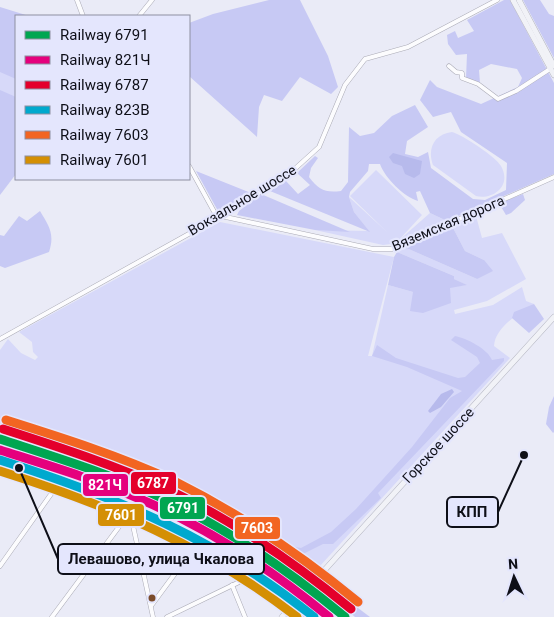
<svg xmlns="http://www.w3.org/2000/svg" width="554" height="617" viewBox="0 0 554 617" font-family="Roboto,sans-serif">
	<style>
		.green { fill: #d7d9f9 }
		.forest { fill: #c7c9f4 }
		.water { fill: #b7baec }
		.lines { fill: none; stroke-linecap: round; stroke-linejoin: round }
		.stream { stroke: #b7baec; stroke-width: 1 }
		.minor-casing { stroke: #ababb6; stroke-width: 5 }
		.major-casing { stroke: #b5b6c2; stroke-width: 6 }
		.minor { stroke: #fcfcfe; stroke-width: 4 }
		.major { stroke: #f1f2f7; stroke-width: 5 }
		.rail { stroke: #cbccd0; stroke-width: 1 }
		.rail-1-casing { stroke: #e4e6fd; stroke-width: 12 }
		.rail-2-casing { stroke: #e4e6fd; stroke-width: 12 }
		.rail-3-casing { stroke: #e4e6fd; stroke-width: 12 }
		.rail-4-casing { stroke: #e4e6fd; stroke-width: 12 }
		.rail-5-casing { stroke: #e4e6fd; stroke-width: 12 }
		.rail-6-casing { stroke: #e4e6fd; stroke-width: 12 }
		.rail-1 { stroke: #00a651; stroke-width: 9 }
		.rail-2 { stroke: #e5007d; stroke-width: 9 }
		.rail-3 { stroke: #e4002b; stroke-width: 9 }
		.rail-4 { stroke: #00a9ce; stroke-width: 9 }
		.rail-5 { stroke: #f26522; stroke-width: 9 }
		.rail-6 { stroke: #d48f04; stroke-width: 9 }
		.bus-dot { fill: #7a4b2a; stroke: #e4e6fd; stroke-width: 2 }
		.labels { text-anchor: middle; stroke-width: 4.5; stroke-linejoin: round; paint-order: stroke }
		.street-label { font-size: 14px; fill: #0e0f18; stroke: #e4e6fd }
		.leader { fill: none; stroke: #0e0f18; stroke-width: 2 }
		.callout-dot { fill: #0e0f18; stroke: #e4e6fd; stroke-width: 2 }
		.callout { fill: #e4e6fd; stroke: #0e0f18; stroke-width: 2 }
		.callout-label { font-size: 15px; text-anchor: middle; font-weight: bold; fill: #0e0f18 }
		.line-badge { stroke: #e4e6fd; stroke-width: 2 }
		.badge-label { font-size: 14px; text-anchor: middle; font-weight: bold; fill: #fff }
	</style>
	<rect width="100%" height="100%" fill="#eaebf7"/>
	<g class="green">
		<path d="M0 54 16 67V115L0 123Z"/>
		<path d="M452 132C463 135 496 157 501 166 512 185 494 200 476 196L433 165C427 149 434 134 452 132Z"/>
		<path d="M376 170 422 215 397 242 430 213 447 221 399 243 383 245 315 230 369 231 354 212 349 197 387 232 350 196Z"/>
		<path d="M476 216 482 238 502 233 526 279 487 301 454 310 455 314 493 305 522 287 526 301 534 304C519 313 495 327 494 346L510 358 309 578 194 508 52 450 0 435V350L8 339 21 353 35 360 38 357 33 352 32 342 19 332 220 222 394 257 368 356H372L388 285 413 292 466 285 454 279V276L397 252 404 247 477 279 484 260 465 251 452 226Z"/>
	</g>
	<g class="forest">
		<path d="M269 0H300L328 56 338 87 331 94 300 77 282 101 264 95 259 107 257 137 189 76V23L213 14Z"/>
		<path d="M504 0H510L554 83V174L447 221 430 213 420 191 416 192 418 201C404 197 385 178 380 164H369L368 171 350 192 349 197 354 212 370 232 270 191 286 181 298 194 310 185 297 173 315 156 318 158 311 168 309 177C319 190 325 193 341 191L348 182 349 127 360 136 374 133 392 116 415 105 428 127 407 141 405 154 418 157 428 152 431 168 473 199 485 200 506 190 507 163 461 132 451 112 433 117 420 100 430 80 437 87 481 104 518 87 522 78 517 69 491 64 479 70 480 83 466 78 467 54 456 55 448 44 447 35 455 31 458 38 474 31 467 20Z"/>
		<path d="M523 0H540L549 14 554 16V58Z"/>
		<path d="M0 7 29 16H16V79L0 72Z"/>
		<path d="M0 90 16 97V174L0 195Z"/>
		<path d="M196 171 251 193 218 211Z"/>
		<path d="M261 194 350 232 315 230 237 215 239 211Z"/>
		<path d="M523 194 525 200 511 213 506 215 500 205 502 202Z"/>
		<path d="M40 211C49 226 55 234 49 252L5 268 0 266V235L4 236 19 216 27 221Z"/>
		<path d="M452 226 465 251 484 260 493 271 477 279 404 247Z"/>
		<path d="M397 252 454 276V279L467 285 450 288 451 303 423 313 410 311 413 292 388 285 394 257Z"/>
		<path d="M534 304 544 319 529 333 512 318 514 312Z"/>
		<path d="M455 336C466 338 488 349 492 360L504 358V361L378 493 381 498 333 544H323L303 554 293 555 194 499 82 451 57 445 54 442 57 439C125 456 188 487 250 519L265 525C269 541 286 545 301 548L331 532 356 509 412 447 450 398 462 391 407 367 372 356 377 345 396 358 458 378 465 377 480 363 477 357 451 340Z"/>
		<path d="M554 396V432L553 433 546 424 549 407Z"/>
		<path d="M346 599 370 617H355L342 606Z"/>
		<path d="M315 602 332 617H299Z"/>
	</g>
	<g class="water">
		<path d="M393 153 422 161 420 174 414 178 405 174 402 166 393 163 389 157Z"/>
		<path d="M452 389 454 392 441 407 430 413 428 411 441 394Z"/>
	</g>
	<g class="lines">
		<g class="stream">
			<path d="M0 432C88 461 166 491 247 538L252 542 251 545"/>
			<path d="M244 552 247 551"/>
		</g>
		<g class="minor-casing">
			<g id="minor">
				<path d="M77 0 83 16"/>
				<path d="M139 16 152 0"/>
				<path d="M449 66 456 72 462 73V78L478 84 498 99 516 91 550 69"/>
				<path d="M189 166 217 217"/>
				<path d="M221 216 373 249H392L554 177"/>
				<path d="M0 339 221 216 288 175 319 147 345 85 365 59 408 47 497 0"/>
				<path d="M0 460C31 466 120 478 130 512L153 617"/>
				<path d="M127 503C157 497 237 553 264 570"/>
				<path d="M0 566 66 473"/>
				<path d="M232 585 245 617"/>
				<path d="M151 606 205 533"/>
				<path d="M52 617 130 512"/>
				<path d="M167 617 264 570"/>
			</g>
		</g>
		<g class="major-casing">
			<g id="major">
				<path d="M513 0 554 75"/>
				<path d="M519 0 554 66"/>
				<path d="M282 617 554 317"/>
			</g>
		</g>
		<use href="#minor" class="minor"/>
		<use href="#major" class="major"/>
		<path class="rail" d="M0 448 43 460"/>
		<g class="rail-1-casing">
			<path id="rail-1" d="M0 439C55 457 111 474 164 499 230 530 289 571 345 617"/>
		</g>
		<g class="rail-2-casing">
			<path id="rail-2" d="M0 450C47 465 94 479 140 499 208 528 272 570 329 617"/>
		</g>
		<g class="rail-3-casing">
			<path id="rail-3" d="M3 429C59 447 114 465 167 489 234 521 295 563 351 609"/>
		</g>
		<g class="rail-4-casing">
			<path id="rail-4" d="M0 460C119 498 215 538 314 617"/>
		</g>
		<g class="rail-5-casing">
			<path id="rail-5" d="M6 420C63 438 120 456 174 481 240 514 301 555 358 602"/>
		</g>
		<g class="rail-6-casing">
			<path id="rail-6" d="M0 471C111 506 204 545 297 617"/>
		</g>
		<use href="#rail-1" class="rail-1"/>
		<use href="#rail-2" class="rail-2"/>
		<use href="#rail-3" class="rail-3"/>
		<use href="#rail-4" class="rail-4"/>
		<use href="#rail-5" class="rail-5"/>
		<use href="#rail-6" class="rail-6"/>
	</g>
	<circle class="bus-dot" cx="152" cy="598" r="4.5"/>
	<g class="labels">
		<g class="street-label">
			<text transform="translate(242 200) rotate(-31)" y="5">Вокзальное шоссе</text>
			<text transform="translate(448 223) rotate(-23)" y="5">Вяземская дорога</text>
			<text transform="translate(438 445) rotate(-47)" y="5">Горское шоссе</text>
		</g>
	</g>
	<path class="leader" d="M524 455L498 512M19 468L58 559"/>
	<g class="callout-dot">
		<circle cx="524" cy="455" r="5"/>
		<circle cx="19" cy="468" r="5"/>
	</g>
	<g class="callout">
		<rect x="447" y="497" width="51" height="30" rx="5"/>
		<rect x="58" y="544" width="206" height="30" rx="5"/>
	</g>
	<g class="callout-label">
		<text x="472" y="517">КПП</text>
		<text x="161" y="564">Левашово, улица Чкалова</text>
	</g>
	<g class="line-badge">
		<rect x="130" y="471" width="47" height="24" rx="5" fill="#e4002b"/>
		<rect x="82" y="473" width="47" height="24" rx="5" fill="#e5007d"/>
		<rect x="159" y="496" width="47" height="24" rx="5" fill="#00a651"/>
		<rect x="97" y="503" width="48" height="24" rx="5" fill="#d48f04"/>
		<rect x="234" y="516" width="47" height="24" rx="5" fill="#f26522"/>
	</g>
	<g class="badge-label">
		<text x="153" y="488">6787</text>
		<text x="105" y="490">821Ч</text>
		<text x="183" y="513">6791</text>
		<text x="121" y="520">7601</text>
		<text x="257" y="533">7603</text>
	</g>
	<rect x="15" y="15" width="175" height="165" fill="#e4e6fd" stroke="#8e90a1"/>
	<rect x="25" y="31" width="25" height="8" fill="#00a651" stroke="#8e90a1"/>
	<text x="60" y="40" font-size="15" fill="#0e0f18">Railway 6791</text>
	<rect x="25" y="56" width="25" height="8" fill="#e5007d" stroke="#8e90a1"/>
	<text x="60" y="65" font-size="15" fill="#0e0f18">Railway 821Ч</text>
	<rect x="25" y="81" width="25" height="8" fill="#e4002b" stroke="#8e90a1"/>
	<text x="60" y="90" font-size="15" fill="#0e0f18">Railway 6787</text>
	<rect x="25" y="106" width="25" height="8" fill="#00a9ce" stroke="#8e90a1"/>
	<text x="60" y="115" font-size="15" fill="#0e0f18">Railway 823В</text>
	<rect x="25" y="131" width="25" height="8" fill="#f26522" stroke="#8e90a1"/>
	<text x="60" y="140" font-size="15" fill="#0e0f18">Railway 7603</text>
	<rect x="25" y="156" width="25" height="8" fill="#d48f04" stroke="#8e90a1"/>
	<text x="60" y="165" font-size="15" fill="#0e0f18">Railway 7601</text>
	<g transform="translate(514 577) rotate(356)" stroke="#e4e6fd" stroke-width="4" paint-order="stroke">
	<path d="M0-4L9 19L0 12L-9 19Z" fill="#0e0f18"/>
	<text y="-8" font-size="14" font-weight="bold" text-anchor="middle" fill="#0e0f18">N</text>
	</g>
</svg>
